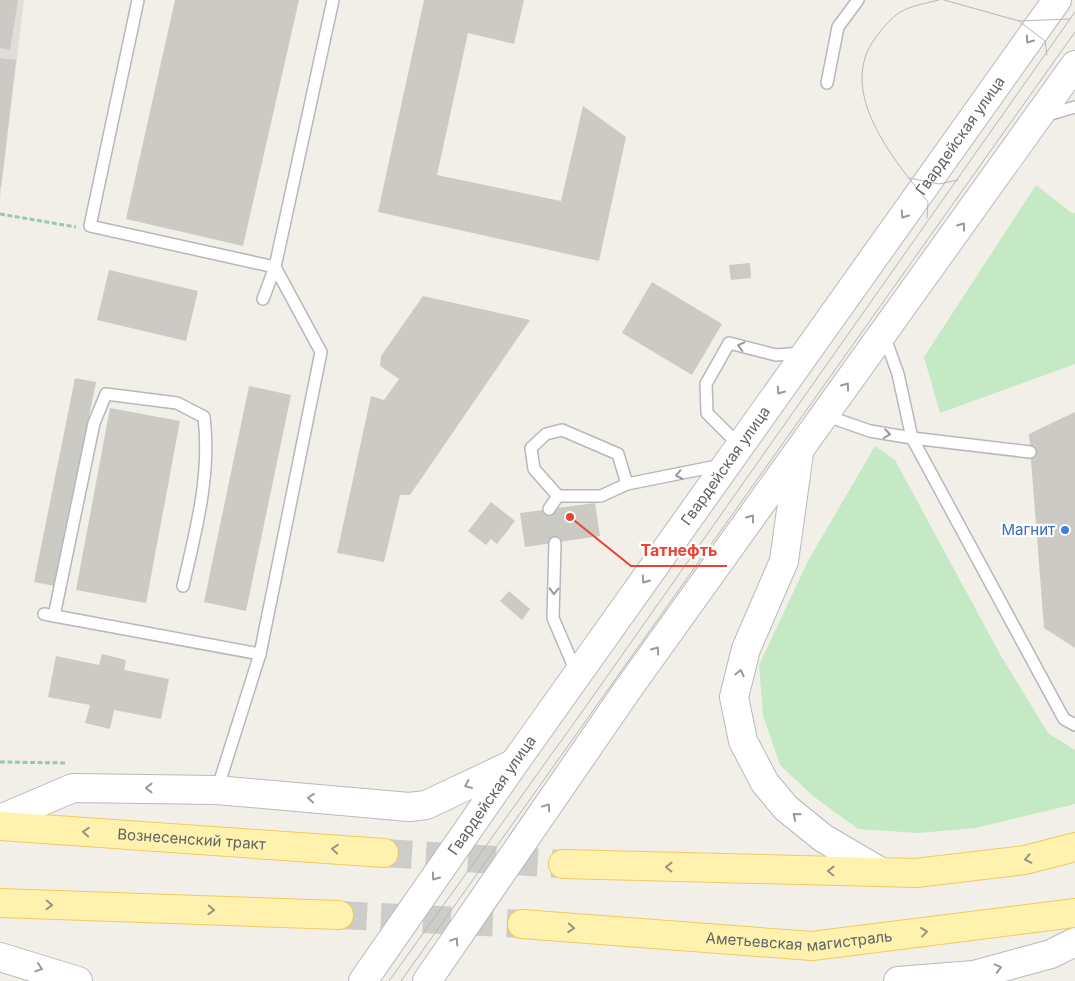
<svg xmlns="http://www.w3.org/2000/svg" width="1075" height="981" viewBox="0 0 1075 981" font-family="Inter,sans-serif">
	<style>
		.industrial { fill: #e0deda }
		.green { fill: #c5e8c5 }
		.building { fill: #cccac5 }
		.lines { fill: none; stroke-linecap: round; stroke-linejoin: round }
		.primary-tunnel { stroke: #ccccc8; stroke-width: 28; stroke-dasharray: 28 14; stroke-linecap: butt }
		.service-casing { stroke: #b5b8bc; stroke-width: 14 }
		.secondary-casing { stroke: #b6babf; stroke-width: 30 }
		.primary-casing { stroke: #f2c960; stroke-width: 30 }
		.path { stroke: #9cc7a9; stroke-width: 3; stroke-dasharray: 5 2.5; stroke-linecap: butt }
		.service { stroke: #fff; stroke-width: 11 }
		.secondary { stroke: #fff; stroke-width: 28 }
		.primary { stroke: #fff2af; stroke-width: 28 }
		.tram { stroke: #b6b7b8; stroke-width: 1 }
		.oneway { stroke: #979a9d }
		.oneway2 { stroke: #979581 }
		.shop-dot { fill: #3f7fe0; stroke: #fff; stroke-width: 2 }
		.labels { text-anchor: middle; stroke-width: 4.5; stroke-linejoin: round; paint-order: stroke }
		.street-label { font-size: 15px; fill: #5f6368; stroke: #fff }
		.shop-label { font-size: 15px; fill: #366cbe; stroke: #fff; text-anchor: end }
		.leader { fill: none; stroke: #ea4335; stroke-width: 2 }
		.callout-dot { fill: #ea4335; stroke: #fff; stroke-width: 2 }
		.callout-label { font-size: 16px; text-anchor: middle; font-weight: bold; fill: #ea4335; stroke: #fff; stroke-width: 4.5; stroke-linejoin: round; paint-order: stroke }
	</style>
	<rect width="100%" height="100%" fill="#f1efe8"/>
	<path class="industrial" d="M0 0H24L0 199Z"/>
	<g class="green">
		<path d="M1036 185 1073 214 1075 212V364L940 413 924 357Z"/>
		<path d="M875 446 895 460 1001 656 1048 733 1075 750V804L975 828 918 833 858 829 813 796 780 765 763 715 759 665 808 561Z"/>
	</g>
	<g class="building">
		<path d="M0 0H18L10 50 0 48Z"/>
		<path d="M175 0H299L243 246 126 219Z"/>
		<path d="M424 0H524L514 44 468 33 437 175 561 201 583 106 626 137 599 261 378 212Z"/>
		<path d="M0 58 16 60 1 187H0Z"/>
		<path d="M750 263 751 278 731 280 729 265Z"/>
		<path d="M109 270 198 291 186 341 97 320Z"/>
		<path d="M652 282 722 324 692 375 622 333Z"/>
		<path d="M423 296 530 320 410 495H400L384 562 337 553 371 396 384 400 399 379 380 366 381 356Z"/>
		<path d="M75 378 96 382 55 586 34 582Z"/>
		<path d="M249 386 291 395 246 611 204 602Z"/>
		<path d="M110 408 180 421 146 603 76 590Z"/>
		<path d="M1075 412V648L1044 628 1029 434Z"/>
		<path d="M491 502 515 521 497 544 491 539 486 545 468 531Z"/>
		<path d="M595 503 600 536 525 547 520 513Z"/>
		<path d="M509 591 530 609 522 620 500 601Z"/>
		<path d="M102 654 126 660 124 670 169 679 161 719 114 710 110 729 85 723 90 705 48 697 56 656 99 665Z"/>
	</g>
	<g class="lines">
		<g class="primary-tunnel">
			<path d="M384 853 563 864"/>
			<path d="M339 915 522 924"/>
		</g>
		<g class="service-casing">
			<g id="service">
				<path d="M138 0 90 226 275 267 321 352 260 654 217 790"/>
				<path d="M827 83 838 27 858 0"/>
				<path d="M1044 116 1075 107"/>
				<path d="M263 299 275 267 333 0"/>
				<path d="M824 415 870 431 912 438 898 374 884 335"/>
				<path d="M912 438 1064 719 1075 725"/>
				<path d="M912 438 1030 452"/>
				<path d="M740 446 707 413 706 384 729 343 776 355 802 353"/>
				<path d="M558 496 534 469 531 448 546 434 562 430 618 454 627 484"/>
				<path d="M549 509 558 496H601L627 484 722 465"/>
				<path d="M555 543 553 618 577 674"/>
				<path d="M44 614 260 654"/>
				<path d="M54 616 94 423 106 394 177 403 204 417C211 475 196 530 183 586"/>
			</g>
		</g>
		<g class="secondary-casing">
			<g id="secondary">
				<path d="M799 453 784 561 746 649 734 697 743 741 765 783 786 808 823 838 881 872"/>
				<path d="M0 819 73 788 217 790 409 807 426 805 511 765"/>
				<path d="M0 957 78 981"/>
				<path id="s1" d="M363 981 513 765 1057 0"/>
				<path d="M427 981 628 689 1075 65"/>
				<path d="M898 981 974 975 1051 954 1075 942"/>
			</g>
		</g>
		<g class="primary-casing">
			<g id="primary">
				<path id="s2" d="M0 826 384 853"/>
				<path d="M563 864 916 873 1025 860 1075 847"/>
				<path d="M0 903 339 915"/>
				<path id="s3" d="M522 924 812 946 1075 913"/>
			</g>
		</g>
		<g class="path">
			<path d="M0 214 76 227"/>
			<path d="M0 762 66 763"/>
		</g>
		<use href="#service" class="service"/>
		<use href="#secondary" class="secondary"/>
		<use href="#primary" class="primary"/>
		<g class="tram">
			<path d="M944 0 1019 21 1070 19"/>
			<path d="M1019 21 1045 41 1047 55"/>
			<path d="M909 178 939 184 958 180"/>
			<path d="M927 218 928 202C894 160 835 91 876 37 898 8 905 8 939 0"/>
			<path d="M389 981 589 702 1075 12"/>
			<path d="M401 981 1075 32"/>
		</g>
	</g>
	<defs><path id="oneway-chevron" d="M-2-3.5L2.5 0L-2 3.5" fill="none" stroke-width="1.6" stroke-linecap="round" stroke-linejoin="round" transform="scale(1.25)"/></defs>
	<g class="oneway">
		<use href="#oneway-chevron" transform="translate(1029 40) rotate(125)"/>
		<use href="#oneway-chevron" transform="translate(904 215) rotate(125)"/>
		<use href="#oneway-chevron" transform="translate(962 226) rotate(-54)"/>
		<use href="#oneway-chevron" transform="translate(741 346) rotate(-166)"/>
		<use href="#oneway-chevron" transform="translate(846 386) rotate(-54)"/>
		<use href="#oneway-chevron" transform="translate(780 391) rotate(125)"/>
		<use href="#oneway-chevron" transform="translate(887 434) rotate(9)"/>
		<use href="#oneway-chevron" transform="translate(679 475) rotate(168)"/>
		<use href="#oneway-chevron" transform="translate(751 518) rotate(-54)"/>
		<use href="#oneway-chevron" transform="translate(645 580) rotate(125)"/>
		<use href="#oneway-chevron" transform="translate(554 591) rotate(91)"/>
		<use href="#oneway-chevron" transform="translate(656 650) rotate(-54)"/>
		<use href="#oneway-chevron" transform="translate(740 673) rotate(-77)"/>
		<use href="#oneway-chevron" transform="translate(468 785) rotate(155)"/>
		<use href="#oneway-chevron" transform="translate(149 788) rotate(-180)"/>
		<use href="#oneway-chevron" transform="translate(311 798) rotate(-175)"/>
		<use href="#oneway-chevron" transform="translate(547 807) rotate(-56)"/>
		<use href="#oneway-chevron" transform="translate(796 816) rotate(-141)"/>
		<use href="#oneway-chevron" transform="translate(435 877) rotate(125)"/>
		<use href="#oneway-chevron" transform="translate(455 941) rotate(-56)"/>
		<use href="#oneway-chevron" transform="translate(39 968) rotate(18)"/>
		<use href="#oneway-chevron" transform="translate(998 968) rotate(-15)"/>
	</g>
	<g class="oneway2">
		<use href="#oneway-chevron" transform="translate(86 832) rotate(-176)"/>
		<use href="#oneway-chevron" transform="translate(335 849) rotate(-176)"/>
		<use href="#oneway-chevron" transform="translate(1028 859) rotate(168)"/>
		<use href="#oneway-chevron" transform="translate(669 867) rotate(-179)"/>
		<use href="#oneway-chevron" transform="translate(831 871) rotate(-179)"/>
		<use href="#oneway-chevron" transform="translate(49 905) rotate(2)"/>
		<use href="#oneway-chevron" transform="translate(211 910) rotate(2)"/>
		<use href="#oneway-chevron" transform="translate(571 928) rotate(4)"/>
		<use href="#oneway-chevron" transform="translate(924 932) rotate(-7)"/>
	</g>
	<circle class="shop-dot" cx="1065" cy="530" r="5"/>
	<g class="labels">
		<g class="street-label">
			<text dy="5" stroke="none"><textPath href="#s1" startOffset="1035">Гвардейская улица</textPath></text>
			<text dy="5" stroke="none"><textPath href="#s1" startOffset="630">Гвардейская улица</textPath></text>
			<text dy="5" stroke="none"><textPath href="#s1" startOffset="226">Гвардейская улица</textPath></text>
			<text dy="5" stroke="none"><textPath href="#s2" startOffset="192">Вознесенский тракт</textPath></text>
			<text dy="5" stroke="none"><textPath href="#s3" startOffset="278">Аметьевская магистраль</textPath></text>
		</g>
		<g class="shop-label">
			<text x="1055" y="535">Магнит</text>
		</g>
	</g>
	<path class="leader" d="M570 517L631 566H727"/>
	<circle class="callout-dot" cx="570" cy="517" r="5"/>
	<g class="callout-label">
		<text x="679" y="556">Татнефть</text>
	</g>
</svg>
